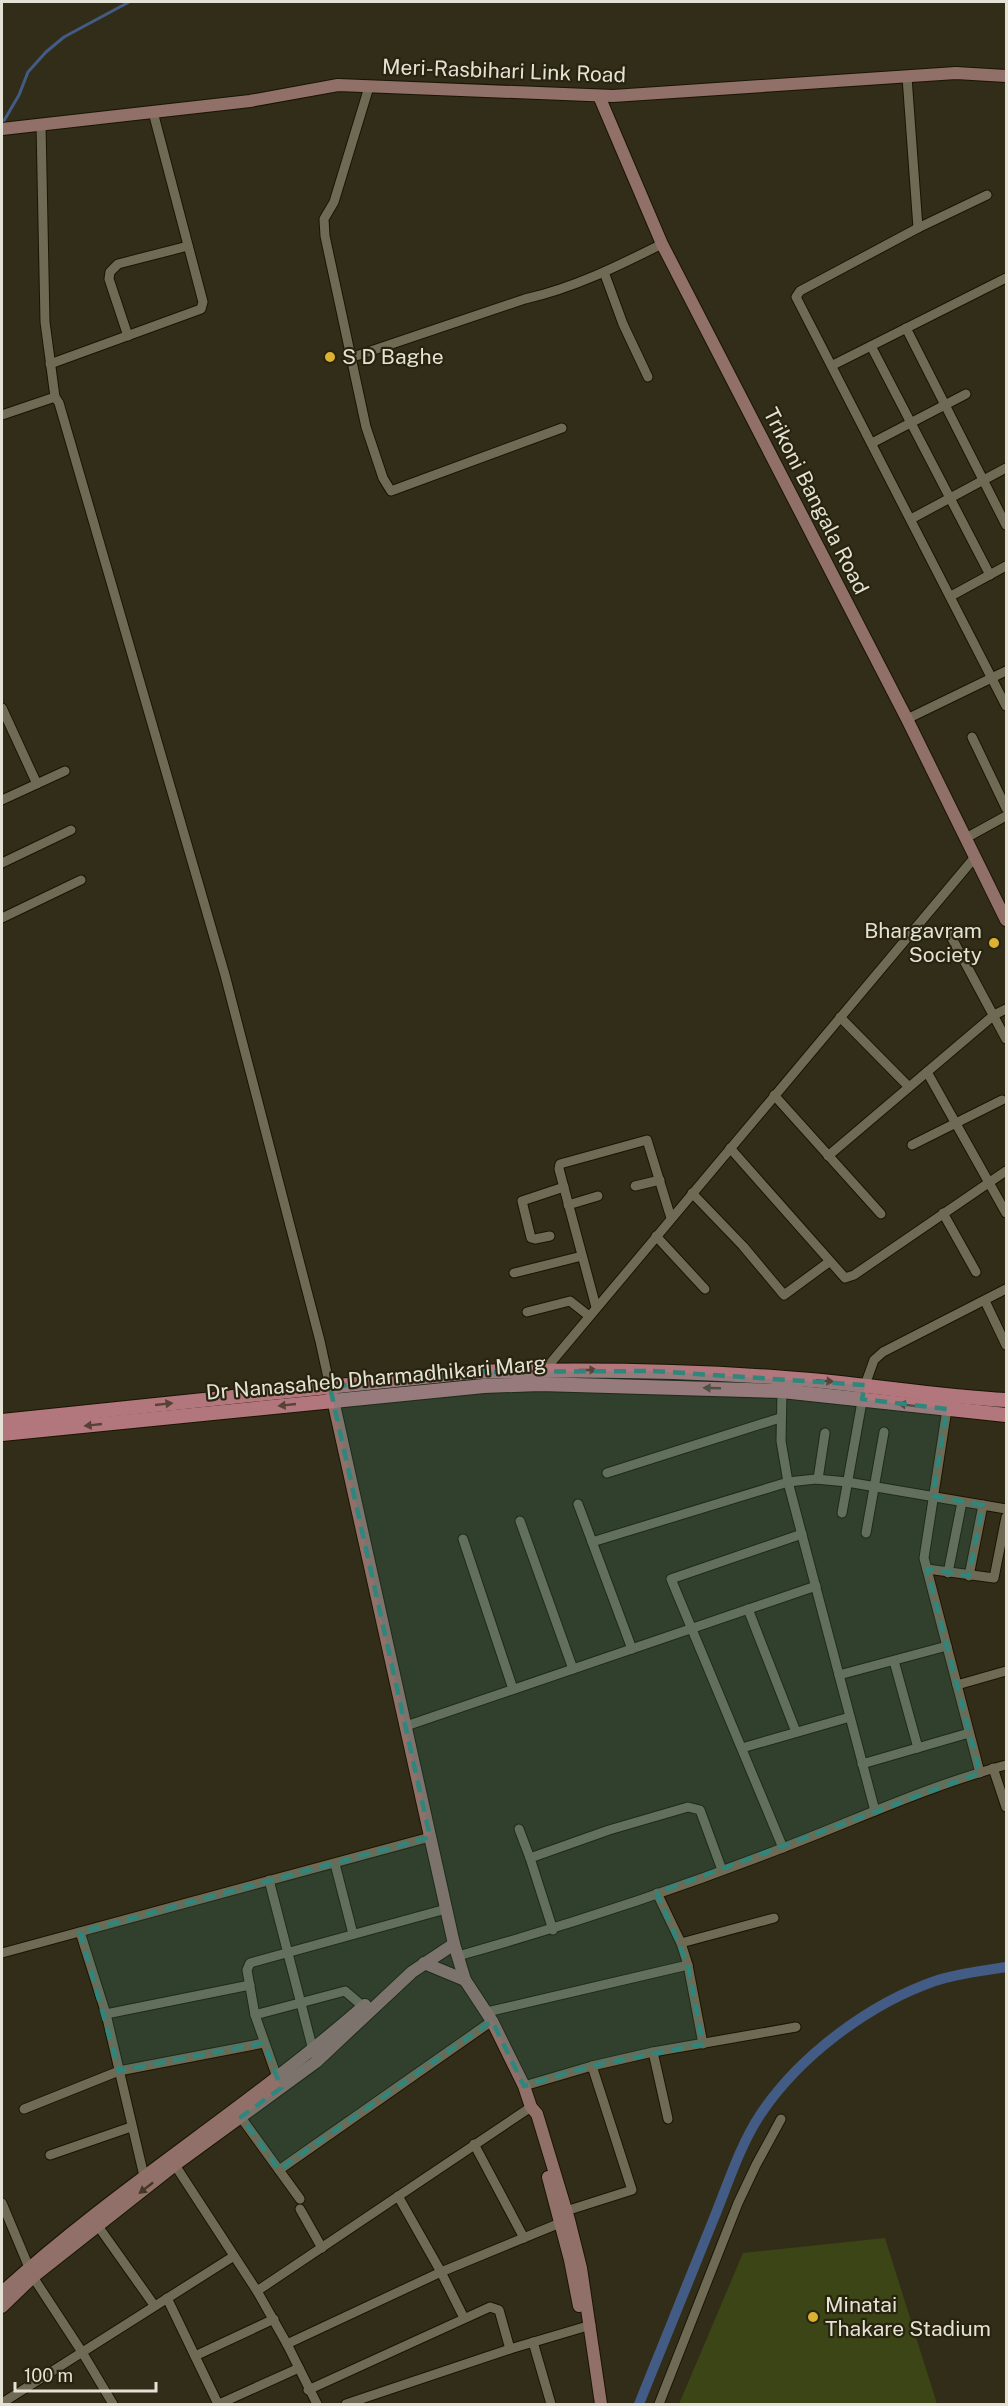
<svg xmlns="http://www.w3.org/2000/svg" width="1008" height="2406" viewBox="0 0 1008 2406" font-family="'Public Sans',sans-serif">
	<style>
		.green { fill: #3c4515 }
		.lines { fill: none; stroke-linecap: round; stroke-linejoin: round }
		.stream { stroke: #435c85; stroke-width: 3 }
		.canal { stroke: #435c85; stroke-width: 10 }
		.street-casing { stroke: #1a1503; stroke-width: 11 }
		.secondary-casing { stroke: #1a1503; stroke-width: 14 }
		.primary-casing { stroke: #1a1503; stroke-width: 16 }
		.street { stroke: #6f6a54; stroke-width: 9 }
		.secondary { stroke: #907068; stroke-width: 12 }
		.primary { stroke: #b2777c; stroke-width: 14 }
		.oneway { fill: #584135 }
		.oneway2 { fill: #423725 }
		.marked { fill: #2f867d; fill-opacity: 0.2; stroke: #2f867d; stroke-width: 4.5; stroke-dasharray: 12 8; stroke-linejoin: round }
		.poi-dot { fill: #ddb233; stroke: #28240f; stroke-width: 2 }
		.labels { text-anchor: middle; stroke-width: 4.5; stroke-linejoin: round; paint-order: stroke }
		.street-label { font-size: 21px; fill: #e4e2d5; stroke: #28240f }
		.poi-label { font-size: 21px; fill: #e4e2d5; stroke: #28240f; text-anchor: start }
	</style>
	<rect width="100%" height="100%" fill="#322d19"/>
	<path class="green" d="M885 2238 937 2404H679L743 2253Z"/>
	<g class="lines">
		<path class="stream" d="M2 124 19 95 28 72 46 52 64 37 129 2"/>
		<path class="canal" d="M639 2404C663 2344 688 2283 712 2223 727 2187 739 2147 760 2115 799 2056 869 2004 935 1981 958 1973 983 1971 1006 1967"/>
		<g class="street-casing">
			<g id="street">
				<path d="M907 77 918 228"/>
				<path d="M369 87 334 202 324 219 325 236 366 427 383 478 391 491 562 428"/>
				<path d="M41 124 45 322 55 397 59 403 225 975 320 1341 330 1387"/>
				<path d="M987 195 918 228 800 291 796 297 1006 706"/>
				<path d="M604 272 623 324 648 377"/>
				<path d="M906 328 1006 525"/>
				<path d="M128 336 109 279 110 272 118 264 188 246"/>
				<path d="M871 346 990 575"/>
				<path d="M353 357 525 299C574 288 618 266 662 244"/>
				<path d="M50 364 201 309 203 302 153 112"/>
				<path d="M833 365 1006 278"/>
				<path d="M2 415 55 397"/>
				<path d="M872 443 966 394"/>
				<path d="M911 519 1006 468"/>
				<path d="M951 596 1006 566"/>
				<path d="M2 708 37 784"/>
				<path d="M907 719 1006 671"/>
				<path d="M972 737 1006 808"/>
				<path d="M2 800 65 771"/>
				<path d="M966 838 1006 816"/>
				<path d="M2 863 71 830"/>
				<path d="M2 918 81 880"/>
				<path d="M947 929 1006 1039"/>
				<path d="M840 1017 909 1087"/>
				<path d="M927 1072 1006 1213"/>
				<path d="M774 1095 881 1214"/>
				<path d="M912 1145 1002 1100"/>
				<path d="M730 1148 845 1278 854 1275 1006 1171"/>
				<path d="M828 1156 994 1015 1006 1009"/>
				<path d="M635 1186 660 1180"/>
				<path d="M692 1193 743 1246 784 1295 829 1262"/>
				<path d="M568 1205 598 1196"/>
				<path d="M943 1213 976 1272"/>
				<path d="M550 1236 535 1239 531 1238 522 1201 564 1187"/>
				<path d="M656 1236 705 1289"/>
				<path d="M514 1273 582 1256"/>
				<path d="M985 1301 1006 1345"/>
				<path d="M596 1307 559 1169 560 1164 647 1140 671 1218"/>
				<path d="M527 1312 570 1301 589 1316"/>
				<path d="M543 1372 975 857"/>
				<path d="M782 1391 781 1441 788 1482 875 1811"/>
				<path d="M947 1409 924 1558 980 1773"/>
				<path d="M607 1473 780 1418"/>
				<path d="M818 1479 825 1433"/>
				<path d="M578 1504 632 1649"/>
				<path d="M842 1513 865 1385 874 1360 883 1352 1006 1289"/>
				<path d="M520 1521 573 1669"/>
				<path d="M866 1533 884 1432"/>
				<path d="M463 1539 513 1689"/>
				<path d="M592 1542 788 1482 816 1479 847 1482 1006 1509"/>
				<path d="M927 1569 994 1578 1006 1517"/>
				<path d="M948 1573 962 1502"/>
				<path d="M969 1576 983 1505"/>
				<path d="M748 1609 796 1732"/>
				<path d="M894 1661 918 1748"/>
				<path d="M839 1675 947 1646"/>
				<path d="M957 1685 1006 1671"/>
				<path d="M406 1726 816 1586"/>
				<path d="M742 1748 850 1717"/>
				<path d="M862 1764 969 1733"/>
				<path d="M993 1768 1006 1807"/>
				<path d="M519 1829 530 1858"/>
				<path d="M783 1848 671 1579 802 1534"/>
				<path d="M335 1864 353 1934"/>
				<path d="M269 1880 314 2054"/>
				<path d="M553 1930 530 1858 609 1830 688 1807 700 1810 722 1870"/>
				<path d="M80 1932 106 2014 144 2176"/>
				<path d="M681 1943 774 1918"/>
				<path d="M2 1953 430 1837"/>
				<path d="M458 1956C569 1925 678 1889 785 1847 858 1819 931 1785 1006 1765"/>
				<path d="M688 1965 703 2044"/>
				<path d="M487 2012 688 1965 681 1943 657 1893"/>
				<path d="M106 2014 250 1985"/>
				<path d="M255 2015 345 1991 366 2009"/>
				<path d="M653 2052 668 2119"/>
				<path d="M279 2083 255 2015 247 1970 250 1963 446 1909"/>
				<path d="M524 2086 592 2066 653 2052 796 2027"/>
				<path d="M24 2109 119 2071 264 2043"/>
				<path d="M237 2112 300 2199"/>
				<path d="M474 2144 524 2238"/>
				<path d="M50 2155 131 2127"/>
				<path d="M173 2162 257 2291 531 2107"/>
				<path d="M279 2170 492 2021"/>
				<path d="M398 2196 441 2272 464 2318"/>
				<path d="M2 2203 33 2277 82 2352 113 2404"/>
				<path d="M300 2209 322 2248"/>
				<path d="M566 2211 632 2190 592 2066"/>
				<path d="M98 2226 154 2305"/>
				<path d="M257 2291 287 2344 317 2404"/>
				<path d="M167 2298 218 2404"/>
				<path d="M533 2342 551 2404"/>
				<path d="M287 2344 441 2272 565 2221"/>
				<path d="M195 2356 274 2319"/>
				<path d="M308 2390 490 2307 499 2310 510 2349"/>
				<path d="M2 2403 234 2256"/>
				<path d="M219 2404 299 2368"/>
				<path d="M346 2404 510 2349 591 2325"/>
				<path d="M659 2404 738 2203 756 2165 781 2119"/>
			</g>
		</g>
		<g class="secondary-casing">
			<g id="secondary">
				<path d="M599 96 662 244 907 719 1006 920"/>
				<path d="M2 129 250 101 338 85 613 96 956 73 1006 76"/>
				<path d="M331 1391 454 1944 465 1980 492 2021 524 2086 531 2107 537 2114 569 2220 581 2268 601 2404"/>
				<path d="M424 1963 465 1980"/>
				<path d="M548 2177 570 2260 579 2306"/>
				<path d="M2 2292C116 2188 249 2107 365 2005"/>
				<path d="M2 2307 33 2277 175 2165 316 2062 412 1972 454 1944"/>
			</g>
		</g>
		<g class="primary-casing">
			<g id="primary">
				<path d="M2 1421 472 1372C577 1369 681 1370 785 1378 859 1383 933 1396 1006 1400"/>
				<path d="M2 1434 484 1386 540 1384 782 1391 1006 1415"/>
			</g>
		</g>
		<use href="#street" class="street"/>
		<use href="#secondary" class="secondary"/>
		<use href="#primary" class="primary"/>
	</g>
	<defs><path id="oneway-solid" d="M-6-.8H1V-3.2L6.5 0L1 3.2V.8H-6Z" transform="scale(1.5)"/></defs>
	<g class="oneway">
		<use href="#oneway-solid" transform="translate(588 1370)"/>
		<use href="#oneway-solid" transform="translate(825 1381) rotate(5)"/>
		<use href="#oneway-solid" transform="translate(712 1388) rotate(-178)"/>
		<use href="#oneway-solid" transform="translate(164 1404) rotate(-6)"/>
		<use href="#oneway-solid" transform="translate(287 1405) rotate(174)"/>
		<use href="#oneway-solid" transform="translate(907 1405) rotate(-173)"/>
		<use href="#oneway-solid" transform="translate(93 1425) rotate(174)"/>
	</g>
	<use class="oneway2" href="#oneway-solid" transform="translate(146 2188) rotate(142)"/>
	<path class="marked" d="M653 1371 865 1385 862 1399 947 1409 933 1496 983 1505 969 1576 927 1569 980 1773 657 1893 688 1965 703 2044 592 2066 524 2086 492 2021 279 2170 241 2117 281 2088 264 2043 119 2071 80 1932 430 1837 330 1387 472 1372Z"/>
	<g class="poi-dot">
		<circle cx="330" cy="357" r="6"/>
		<circle cx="994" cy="943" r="6"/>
		<circle cx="813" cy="2317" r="6"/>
	</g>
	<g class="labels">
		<g class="street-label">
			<text transform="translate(504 71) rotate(2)" y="7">Meri-Rasbihari Link Road</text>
			<text transform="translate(816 501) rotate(63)" y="7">Trikoni Bangala Road</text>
			<text transform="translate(376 1378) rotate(-5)" y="7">Dr Nanasaheb Dharmadhikari Marg</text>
		</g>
		<g class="poi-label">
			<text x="342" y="364">S D Baghe</text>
			<text x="982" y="938" text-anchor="end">Bhargavram<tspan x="982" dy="24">Society</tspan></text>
			<text x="825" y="2312">Minatai<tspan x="825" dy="24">Thakare Stadium</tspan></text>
		</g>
	</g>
	<rect width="1008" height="2406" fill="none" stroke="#e4e2d5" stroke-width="6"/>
	<path d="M15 2382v9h141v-9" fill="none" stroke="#e4e2d5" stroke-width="3"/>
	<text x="24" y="2382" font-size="18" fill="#e4e2d5" stroke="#28240f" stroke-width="4.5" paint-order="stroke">100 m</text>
</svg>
